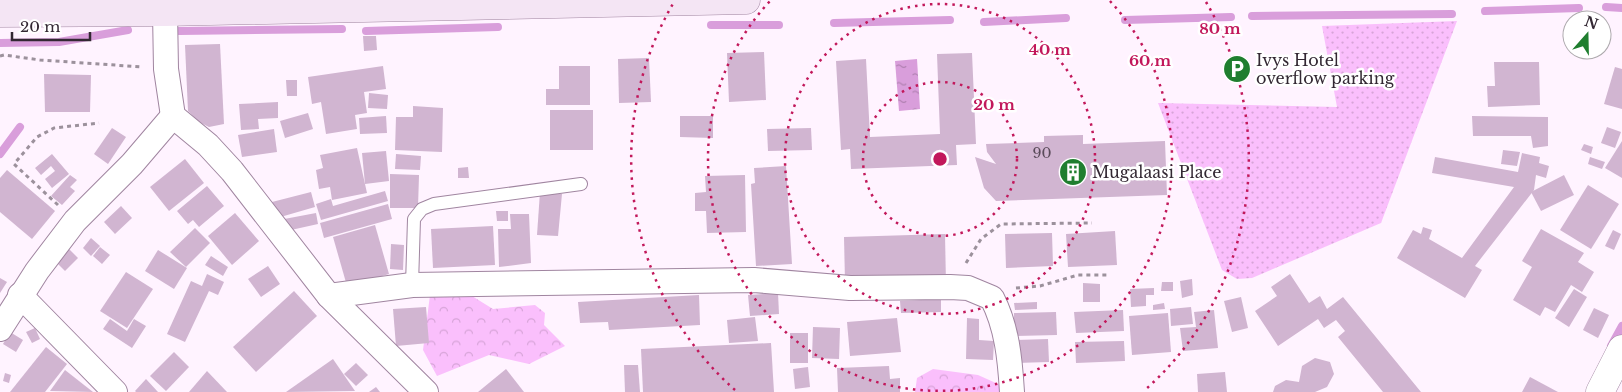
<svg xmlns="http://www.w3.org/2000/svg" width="1622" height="392" viewBox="0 0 1622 392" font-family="'Libre Baskerville',serif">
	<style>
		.grass { fill: url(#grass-dots) }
		.forest { fill: url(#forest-crowns) }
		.water { fill: url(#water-ripples) }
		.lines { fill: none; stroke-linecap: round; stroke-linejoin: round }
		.stream { stroke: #d99edb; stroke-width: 8 }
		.building { fill: #d1b5d1 }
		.service-casing { stroke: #a085a0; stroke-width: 14 }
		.minor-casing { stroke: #a085a0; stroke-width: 26 }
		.tertiary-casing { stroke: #a085a0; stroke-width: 29 }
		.secondary-casing { stroke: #a085a0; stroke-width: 29 }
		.path { stroke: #9c919c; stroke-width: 3; stroke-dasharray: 4 4; stroke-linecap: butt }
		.service { stroke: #fff; stroke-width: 12 }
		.minor { stroke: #fff; stroke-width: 24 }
		.tertiary { stroke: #fff; stroke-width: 28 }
		.secondary { stroke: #f4e5f4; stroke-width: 28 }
		.ring { fill: none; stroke: #c2185b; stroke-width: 2.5; stroke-dasharray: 2.5 5 }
		.labels { text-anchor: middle; stroke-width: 5; stroke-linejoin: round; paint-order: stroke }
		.number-label { font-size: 14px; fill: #5a4b5a }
		.poi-label { font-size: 16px; fill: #332833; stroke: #fff; text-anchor: start }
		.centre { fill: #c2185b; stroke: #fff; stroke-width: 2.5 }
		.ring-label { font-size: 15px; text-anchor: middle; font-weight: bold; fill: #c2185b; stroke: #fff; stroke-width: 5; stroke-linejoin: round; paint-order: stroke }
	</style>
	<defs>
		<pattern id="grass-dots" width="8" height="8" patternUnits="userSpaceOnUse" patternTransform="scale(1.25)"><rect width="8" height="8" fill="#fabffc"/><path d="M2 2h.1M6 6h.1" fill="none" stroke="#d7a4d8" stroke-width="1.8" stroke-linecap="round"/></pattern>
		<pattern id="forest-crowns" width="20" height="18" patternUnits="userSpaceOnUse" patternTransform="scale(1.25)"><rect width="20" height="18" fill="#fabffc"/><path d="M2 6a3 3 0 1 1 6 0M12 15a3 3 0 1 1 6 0" fill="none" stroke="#d7a4d8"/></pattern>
		<pattern id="water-ripples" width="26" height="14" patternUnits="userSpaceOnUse" patternTransform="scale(1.25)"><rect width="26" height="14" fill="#d99edb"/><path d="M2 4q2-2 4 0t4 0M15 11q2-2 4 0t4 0" fill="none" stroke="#b181b2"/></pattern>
	</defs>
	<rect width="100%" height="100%" fill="#fff3ff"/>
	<path class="grass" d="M1457 21 1381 223 1252 278 1237 279 1222 270 1158 103 1337 107 1322 26Z"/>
	<g class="forest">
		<path d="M459 288 493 309 535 305 545 313 544 325 565 346 529 364 489 355 437 376 423 350 430 295Z"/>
		<path d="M933 369 978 375 1016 392H915L917 378Z"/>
	</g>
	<path class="water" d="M917 59 920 109 899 111 895 61Z"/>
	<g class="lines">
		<g class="stream">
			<path d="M1606 7 1622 8"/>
			<path d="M1485 11 1579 8"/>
			<path d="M1252 16 1452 14"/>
			<path d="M1125 20 1231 17"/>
			<path d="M984 22 1066 18"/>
			<path d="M834 23 950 20"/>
			<path d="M711 25H779"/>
			<path d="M179 31 342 29"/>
			<path d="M366 31 498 27"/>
			<path d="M0 43 59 42 128 30"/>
			<path d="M0 154 20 127"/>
			<path d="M1611 346 1622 326"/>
		</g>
	</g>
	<g class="building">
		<path d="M363 36H376L377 50 364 51Z"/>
		<path d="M220 44 224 124 209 127 199 122 188 111 185 45Z"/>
		<path d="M764 52 766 100 729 102 727 53Z"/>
		<path d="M972 53 976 144 956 145 957 165 851 169 850 149 841 150 836 61 866 59 870 137 940 134 937 54Z"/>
		<path d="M649 58 651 102 619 103 618 59Z"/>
		<path d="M1494 62H1539L1540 105 1488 107 1487 86H1495Z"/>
		<path d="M383 66 386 89 364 92 367 113 355 115 357 129 326 134 321 102 312 104 308 77Z"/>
		<path d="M559 66H590V105H546V89H559Z"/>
		<path d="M1615 67 1622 69V109L1604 104Z"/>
		<path d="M44 74 91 75 90 112H45Z"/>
		<path d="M286 80H297V96H287Z"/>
		<path d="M369 93 388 95 387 109 368 108Z"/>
		<path d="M278 102V118L258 119 259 129 241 130 239 104Z"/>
		<path d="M413 106 443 108 442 152 395 150 396 117H413Z"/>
		<rect x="550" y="110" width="43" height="40"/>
		<path d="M308 113 313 129 285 138 280 121Z"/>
		<path d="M386 116 387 133 360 134 359 118Z"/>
		<path d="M680 116H713V138L680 137Z"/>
		<path d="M1472 116 1548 117V146L1533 148 1531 136H1473Z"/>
		<path d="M1607 127 1621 132 1615 148 1601 143Z"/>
		<path d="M112 128 126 137 108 164 94 154Z"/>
		<path d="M811 128 812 150 768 151 767 129Z"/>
		<path d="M274 129 277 152 242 157 238 135Z"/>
		<path d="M1083 135V144L1165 141 1167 195 996 201 984 188 975 157 996 164 987 152 986 144 1044 142V136Z"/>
		<path d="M1622 141V178L1605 168Z"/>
		<path d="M1584 144 1593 147 1591 154 1581 150Z"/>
		<path d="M357 148 367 193 332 200 330 187 319 189 316 170 323 168 320 155Z"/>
		<path d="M1503 150 1520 152 1517 166 1501 164Z"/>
		<path d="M386 151 389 181 365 184 362 153Z"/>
		<path d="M1522 153 1540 157 1539 163 1549 166 1546 178 1536 175 1534 190 1475 266 1482 270 1465 298 1397 258 1413 230 1421 234 1423 227 1432 230 1429 239 1462 258 1514 187 1432 173 1435 157 1518 172Z"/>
		<path d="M52 154 69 174 52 188 45 179 55 171 51 166 41 175 35 168Z"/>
		<path d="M396 154 421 156 420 170 395 169Z"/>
		<path d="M1590 157 1605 162 1602 169 1588 164Z"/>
		<path d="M185 159 204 183 169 211 150 187Z"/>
		<path d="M786 166 792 264 756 266 751 184 755 183 754 168Z"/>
		<path d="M468 167 469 178H458V168Z"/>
		<path d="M7 170 55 211 32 239 0 212V178Z"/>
		<path d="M390 174 419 175 418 208H390Z"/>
		<path d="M70 175 77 180 70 187 75 191 62 205 51 196Z"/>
		<path d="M745 175 746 232 707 233 706 211H695V193L706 192 705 176Z"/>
		<path d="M1564 175 1574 195 1541 211 1531 192Z"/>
		<path d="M1588 185 1619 204 1591 249 1560 230Z"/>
		<path d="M207 186 224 206 199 227 193 220 188 224 177 211Z"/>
		<path d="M385 191 388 201 321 220 316 204 331 199 333 206Z"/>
		<path d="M311 192 315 207 277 218 272 202Z"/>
		<path d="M540 192 562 194 558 236 537 235Z"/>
		<path d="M388 204 392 219 324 238 320 223Z"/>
		<path d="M121 206 132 218 115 234 104 222Z"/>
		<path d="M496 211H508V221H497Z"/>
		<path d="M235 213 259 241 232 265 208 236Z"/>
		<path d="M316 213 318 224 282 232 279 220Z"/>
		<path d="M510 214H529L531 263 499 267 498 229H511Z"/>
		<path d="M375 225 389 274 347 286 333 237Z"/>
		<path d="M493 226 495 265 433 268 431 229Z"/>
		<path d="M195 228 210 243 186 267 170 252Z"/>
		<path d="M1541 229 1584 253 1578 262 1594 272 1582 292 1571 285 1555 312 1545 307 1540 316 1513 300 1532 267 1522 261Z"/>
		<path d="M1613 230 1621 234 1614 250 1605 246Z"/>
		<path d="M1115 231 1117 265 1068 267 1066 234Z"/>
		<path d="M1052 233 1053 266 1006 268 1005 234Z"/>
		<path d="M945 234 946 285 845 282 844 237Z"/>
		<path d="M91 238 100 246 91 256 83 248Z"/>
		<path d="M391 244 404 245 403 270 390 269Z"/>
		<path d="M100 247 110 255 102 264 93 256Z"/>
		<path d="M68 248 78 258 65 271 55 261Z"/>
		<path d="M158 250 187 268 174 289 145 271Z"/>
		<path d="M211 256 228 267 223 276 205 265Z"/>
		<path d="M268 266 280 284 261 297 248 279Z"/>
		<path d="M126 272 153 289 127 328 100 311Z"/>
		<path d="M207 274 224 282 218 295 209 291 185 342 167 334 191 281 202 286Z"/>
		<path d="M1290 274 1309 303 1320 296 1327 309 1343 297 1421 392H1383L1338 337 1345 331 1336 320 1324 328 1318 319 1278 346 1255 311 1277 296 1271 287Z"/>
		<path d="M0 278 7 282 0 293Z"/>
		<path d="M1192 279 1193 295 1182 298 1180 281Z"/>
		<path d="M1162 282H1173V291H1161Z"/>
		<path d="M1083 283 1100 284V302H1083Z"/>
		<path d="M1154 288V295H1146V306L1131 307 1130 289Z"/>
		<path d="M1574 289 1587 297 1569 327 1555 318Z"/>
		<path d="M294 291 317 316 256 372 233 347Z"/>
		<path d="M778 293 779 314 750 316 748 295Z"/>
		<path d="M699 295 700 325 609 330 608 322 580 323 578 302Z"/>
		<path d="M1241 297 1248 328 1232 332 1224 301Z"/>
		<path d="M941 299V312L901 313 900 301Z"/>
		<path d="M1037 302V309L1015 310 1014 303Z"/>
		<path d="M1164 303 1165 309 1153 310V305Z"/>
		<path d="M426 307 429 343 396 346 393 309Z"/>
		<path d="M1191 307 1193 324 1171 326 1170 309Z"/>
		<path d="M1594 308 1609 315 1598 338 1583 330Z"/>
		<path d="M1123 310 1124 331 1076 333 1074 312Z"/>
		<path d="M1214 310 1218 348 1183 351 1180 328 1196 327 1194 312Z"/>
		<path d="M1056 312 1057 335 1014 336V313Z"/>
		<path d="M1168 313 1171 352 1132 355 1129 316Z"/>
		<path d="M755 317 758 341 729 343 727 320Z"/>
		<path d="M897 318 901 352 850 356 847 322Z"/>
		<path d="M967 318 979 319V340L994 341 993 360 966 359Z"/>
		<path d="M110 319 127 331 134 319 146 326 132 348 103 329Z"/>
		<path d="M813 327 840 328 839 359 812 358Z"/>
		<path d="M35 328 40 339 32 343 26 332Z"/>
		<path d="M10 332 23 340 16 352 3 344Z"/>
		<rect x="790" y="333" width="18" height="30"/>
		<path d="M1048 339 1049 362 1016 363V340Z"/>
		<path d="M1124 341 1125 361 1076 363 1075 342Z"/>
		<path d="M771 343 774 392H643L641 349Z"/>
		<path d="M46 347 67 364 45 392H10Z"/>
		<path d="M174 352 189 367 166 391 150 376Z"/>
		<path d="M1315 358 1330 362 1334 374 1327 387 1315 392H1273L1275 386 1286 380 1299 382 1302 366Z"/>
		<path d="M333 359 355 391 286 392Z"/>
		<path d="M356 363 368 375 356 386 344 374Z"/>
		<path d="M624 365H638L640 392H625Z"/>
		<path d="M889 366 890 379 900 378V392H838L837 368Z"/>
		<path d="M808 367 810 387 795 389 793 369Z"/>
		<path d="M506 369 524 392H478Z"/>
		<path d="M65 370 93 392 50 391Z"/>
		<path d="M207 371 227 392H189Z"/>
		<path d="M1225 372 1227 392H1198L1197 374Z"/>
		<path d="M5 373 11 375 9 383 3 381Z"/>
		<path d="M1530 377 1558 392H1522Z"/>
		<path d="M146 379 158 392H136L135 391Z"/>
		<path d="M376 387 380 392H369Z"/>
	</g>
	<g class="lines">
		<g class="service-casing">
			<path id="service" d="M412 285 414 219 422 209 434 204 581 184"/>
		</g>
		<g class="minor-casing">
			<g id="minor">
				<path d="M165 12 166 69 173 116 208 145 232 171 329 296 426 392"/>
				<path d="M20 295 115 392"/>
				<path d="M329 296 412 285 754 280 850 288 950 287 968 288 992 298C1007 327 1010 359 1012 392"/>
				<path d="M0 329 37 271 75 221 132 164 173 116"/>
			</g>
		</g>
		<g class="tertiary-casing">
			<path id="tertiary" d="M1600 392 1622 349"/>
		</g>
		<g class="secondary-casing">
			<path id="secondary" d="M0 13 165 12 746 0"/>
		</g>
		<g class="path">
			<path d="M0 56 4 55 40 60 143 67"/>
			<path d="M58 205 14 164 37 137 54 128 99 123"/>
			<path d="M966 263 981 239 1001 224 1092 223"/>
			<path d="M1016 288 1040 286 1078 275H1108"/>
		</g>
		<use href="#service" class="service"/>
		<use href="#minor" class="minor"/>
		<use href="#tertiary" class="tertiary"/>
		<use href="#secondary" class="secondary"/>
	</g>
	<g class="ring">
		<circle cx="940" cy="159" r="77"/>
		<circle cx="940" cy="159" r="155"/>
		<path d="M1110 1A232 232 0 1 1 770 1"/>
		<path d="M735 390A309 309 0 0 1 674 2M1206 2A309 309 0 0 1 1145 390"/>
	</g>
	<defs>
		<g id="parking-disc" transform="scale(1.4375)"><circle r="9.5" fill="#1f7e2f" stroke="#fff"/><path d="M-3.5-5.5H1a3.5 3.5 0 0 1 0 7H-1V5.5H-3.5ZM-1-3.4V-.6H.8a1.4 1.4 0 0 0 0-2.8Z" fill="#fff"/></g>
		<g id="building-disc" transform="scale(1.4375)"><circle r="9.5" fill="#1f7e2f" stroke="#fff"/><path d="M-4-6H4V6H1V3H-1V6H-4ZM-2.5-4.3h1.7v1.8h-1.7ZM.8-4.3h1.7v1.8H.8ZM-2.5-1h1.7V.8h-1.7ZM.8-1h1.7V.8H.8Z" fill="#fff"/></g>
	</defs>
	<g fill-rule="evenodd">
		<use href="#parking-disc" x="1237" y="69"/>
		<use href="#building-disc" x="1073" y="172"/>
	</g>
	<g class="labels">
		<g class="number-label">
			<text x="1042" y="158">90</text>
		</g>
		<g class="poi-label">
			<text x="1256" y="66">Ivys Hotel<tspan x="1256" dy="18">overflow parking</tspan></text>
			<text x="1092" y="178">Mugalaasi Place</text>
		</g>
	</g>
	<circle cx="940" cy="159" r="8" class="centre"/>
	<g class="ring-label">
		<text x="1220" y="34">80 m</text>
		<text x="1050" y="55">40 m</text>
		<text x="1150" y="66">60 m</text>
		<text x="994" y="110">20 m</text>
	</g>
	<g transform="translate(1587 35) rotate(20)"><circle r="24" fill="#ffffff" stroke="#ada9ad"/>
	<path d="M0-4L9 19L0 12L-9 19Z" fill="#1f7e2f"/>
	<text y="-8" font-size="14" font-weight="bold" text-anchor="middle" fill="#332833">N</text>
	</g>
	<path d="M12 32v8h78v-8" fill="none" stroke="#332833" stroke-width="2.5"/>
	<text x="20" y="32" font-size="15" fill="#332833" stroke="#ffffff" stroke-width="4" paint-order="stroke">20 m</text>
</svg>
